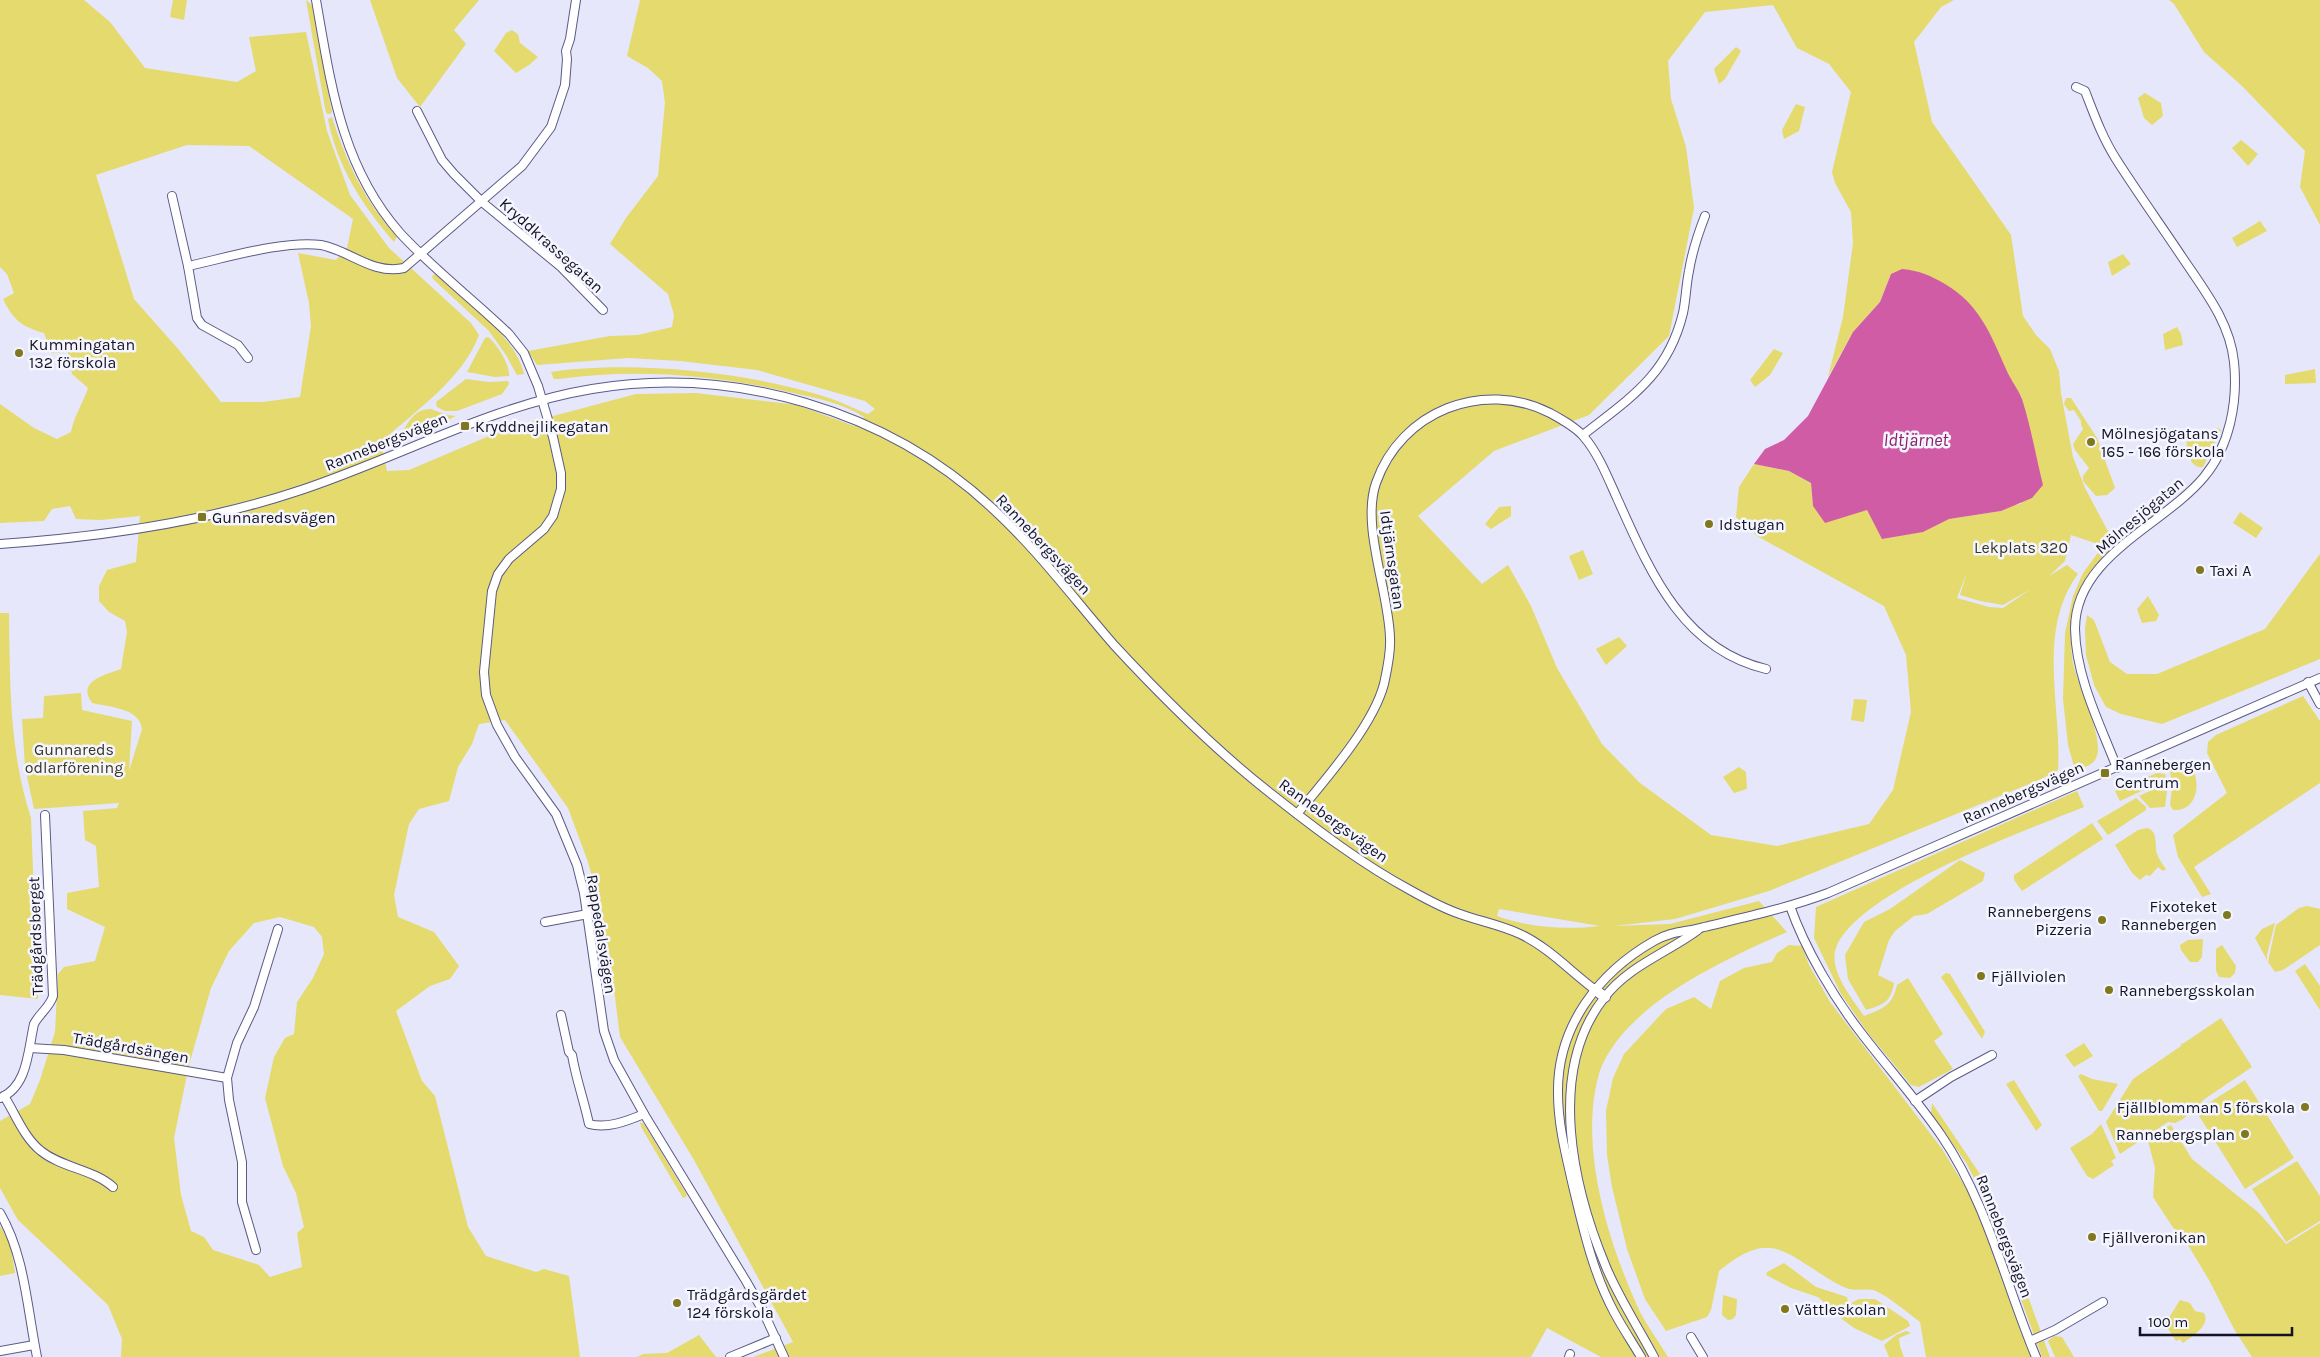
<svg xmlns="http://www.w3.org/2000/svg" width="2320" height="1357" viewBox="0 0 2320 1357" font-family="Karla,sans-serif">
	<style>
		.green { fill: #e4da6d; fill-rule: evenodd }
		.water { fill: #d15ca6 }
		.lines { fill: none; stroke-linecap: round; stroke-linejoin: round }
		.minor-casing { stroke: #5b5b85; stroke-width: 10 }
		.tertiary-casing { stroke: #5b5b85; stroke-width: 12 }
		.minor { stroke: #fff; stroke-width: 8 }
		.tertiary { stroke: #fff; stroke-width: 10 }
		.poi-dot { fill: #80781e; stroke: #f5f5ff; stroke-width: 2 }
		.labels { text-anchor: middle; stroke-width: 5; stroke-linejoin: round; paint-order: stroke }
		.street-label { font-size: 16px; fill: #141324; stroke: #f5f5ff }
		.poi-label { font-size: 16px; fill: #141324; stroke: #f5f5ff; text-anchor: start }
		.park-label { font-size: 16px; fill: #3a3820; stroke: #f5f5ff }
		.water-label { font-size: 18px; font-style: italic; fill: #8b2068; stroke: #f5f5ff }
	</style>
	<rect width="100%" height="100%" fill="#e6e7fb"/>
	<g class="green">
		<path d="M0 0H84L110 22 145 68 237 82 256 71 249 37 306 32 327 131 350 195 389 248 471 323 479 335C463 379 415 411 381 442L387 471 409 470 508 428 636 394 696 393 797 405 854 426 864 417C845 404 816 398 793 393 716 375 638 368 559 379H554L551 372C631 360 749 372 826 397 840 401 854 409 868 414L875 409 865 401 757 370 680 361 628 358 537 365 528 351 610 336 638 335 672 327 674 315 668 294 610 244 626 218 658 176 665 103 662 81 648 68 627 56 640 0H1954L1941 7 1914 42 1932 122 2011 235 2023 316 2036 335 2050 349 2059 371 2061 393 2073 457 2085 488 2111 537 2098 544 2071 535 2065 561 2049 576 2067 565 2078 574C2036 631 2062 707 2058 770L2041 779 1769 891 1675 919 1614 926 1670 924 1759 901 1787 932C1737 954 1670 985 1632 1024 1619 1036 1604 1057 1599 1074 1578 1147 1609 1245 1640 1312 1648 1327 1659 1342 1668 1357H1601L1547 1328 1531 1357H753L793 1342 694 1160 620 1037 610 957 602 913 588 862 568 808 505 720 479 724 472 744 458 767 449 801 419 809 409 824 394 895 398 917 434 932 459 966 450 979 430 986 396 1011 422 1081 435 1096 468 1227 486 1256 536 1272 544 1269 569 1276 580 1357H121L122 1339 108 1305 18 1220 0 1188V1121L30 1104 40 1080 55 1032 58 974 64 967 95 961 105 927 67 909V893L99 887 96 846 85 840 83 811 117 808 119 803 34 809 25 767 22 719 43 718 44 696 81 693 82 710 132 721 129 771 142 729C140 708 109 707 92 703 76 681 105 675 121 669L127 632 125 621 109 612 99 601V586L107 570 136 562 140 516 101 520 76 519 70 506 52 509 44 521 0 523V404L34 428 57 439 71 432C74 416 83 403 88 388L72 374 68 352 51 353 44 333C21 326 14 321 3 299L14 293 7 274 0 267ZM1773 5 1797 48 1829 64 1851 92 1832 172 1835 183 1851 212 1853 243 1843 317 1828 377 1853 332 1880 302 1891 274 2007 373 2022 398 2021 504 2011 505 2001 511 1949 519 1883 539 1867 510 1813 506 1811 483 1789 471 1754 464 1739 487 1736 517 1757 536 1884 606 1906 655 1911 712 1893 790 1869 824 1777 846 1711 835 1640 783 1602 744 1557 668 1531 606 1508 565 1482 584 1418 516 1494 451 1589 415 1669 336 1694 208 1686 147 1671 99 1668 61 1705 12ZM187 145 249 146 353 219 347 248 336 260 298 253 309 303 311 326 300 397 263 402H221L179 350 134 299 96 175ZM1967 572 1960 595 1980 601 2003 605 2031 589 2003 608 1989 607 1957 598ZM1499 909 1600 926C1565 930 1531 928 1497 916ZM280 917 314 927 322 937 324 954 313 978 297 1002 294 1034 285 1038 274 1057 265 1098 283 1166 296 1193 304 1227 297 1233 302 1267 270 1277 259 1265 213 1250 204 1237 191 1231 181 1195 174 1138 189 1065 211 988 229 951 254 923Z"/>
		<path d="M173 0H187L184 20 170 17Z"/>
		<path d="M306 0 312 5 332 112 330 114H327L325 108Z"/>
		<path d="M370 0H479L454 30 466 44 420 107 397 78Z"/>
		<path d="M2169 0H2320V225L2300 187 2305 151 2242 86 2204 52 2174 4Z"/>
		<path d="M512 30 518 34 520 43 538 57 529 65 516 73 494 51 506 33Z"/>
		<path d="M1736 47 1741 51 1725 79 1719 84 1714 69Z"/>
		<path d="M2145 93 2161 103 2163 116 2152 125 2144 118 2138 98Z"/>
		<path d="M1796 104 1805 107 1799 131 1784 139 1782 130Z"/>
		<path d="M332 117C346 161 365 203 397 236L394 242C363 206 337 167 328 119Z"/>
		<path d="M2241 140 2258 154 2248 166 2232 148Z"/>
		<path d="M2260 221 2267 231 2237 247 2232 238Z"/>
		<path d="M2123 254 2131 264 2112 276 2108 262Z"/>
		<path d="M436 273C464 299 515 335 524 374L517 375 506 355 489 331 433 279 432 276Z"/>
		<path d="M2177 327 2181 334 2183 345 2165 350 2163 334Z"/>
		<path d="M488 337C497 344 510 365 509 376L495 377 467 372 485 338Z"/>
		<path d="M1774 349 1783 353 1770 375 1755 387 1750 380Z"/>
		<path d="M2315 369 2316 383 2285 384V375Z"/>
		<path d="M466 379 489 382 508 381 509 384 502 394 457 411H445L437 407 436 402Z"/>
		<path d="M2066 398H2071L2097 438 2115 488 2107 495 2096 496 2083 481V476L2089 468 2075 450 2073 444 2083 429 2081 425V421L2074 410 2069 411 2064 404Z"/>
		<path d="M431 409 447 415 456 416 386 449C390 446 395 442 398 438 408 425 412 409 431 409Z"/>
		<path d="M2217 428 2221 430 2203 467C2191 469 2185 451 2187 441L2199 438 2198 435 2215 432Z"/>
		<path d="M1511 506V516L1491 529 1485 524 1499 507Z"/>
		<path d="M2154 509 2156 513C2130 533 2096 555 2084 586 2075 609 2069 633 2072 657 2074 681 2108 741 2095 760 2091 766 2082 768 2075 770L2068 745 2063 699 2065 633 2073 596 2083 573 2097 554Z"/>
		<path d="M2240 512 2263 528 2256 538 2233 523Z"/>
		<path d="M1583 550 1593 574 1579 580 1569 556Z"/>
		<path d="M2320 554V659L2162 724 2121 714 2106 707 2094 685 2086 655 2085 628 2087 615 2094 620 2110 662 2127 674H2157L2265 629Z"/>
		<path d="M2148 596 2159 615 2156 621 2142 623 2137 609Z"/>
		<path d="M0 613H9C10 682 9 751 31 818L38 999 0 995Z"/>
		<path d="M1619 637 1627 646 1606 665 1596 649Z"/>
		<path d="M2303 696 2320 721V783L2194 867 2211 894 2202 897 2178 857 2173 835 2227 793 2207 753 2208 742 2216 735Z"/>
		<path d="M1854 699 1867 700 1864 722 1851 720Z"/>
		<path d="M2186 761C2203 775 2200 812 2173 810L2170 805 2172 787 2170 769Z"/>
		<path d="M1739 767 1746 772 1747 789 1734 793 1723 777Z"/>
		<path d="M2157 773 2165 774 2167 784 2150 787 2120 801 2115 791Z"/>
		<path d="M2154 789 2167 791 2165 807 2150 808 2139 796Z"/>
		<path d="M2077 791 2084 807C2027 830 1857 891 1836 948 1828 970 1852 998 1864 1016 1884 1008 1892 1006 1897 985L1908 978 1943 1034 1934 1041 1953 1069 1919 1087 1911 1085 1868 1033 1841 994 1814 938 1816 907Z"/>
		<path d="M2136 798 2146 807V810L2108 835 2097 821Z"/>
		<path d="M2092 823 2103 839 2022 891 2014 880V875Z"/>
		<path d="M2147 828C2159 832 2154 844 2157 854 2159 859 2162 864 2166 869L2163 871 2158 867 2150 876 2146 875 2140 880 2132 873 2115 845 2138 830Z"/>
		<path d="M1960 860 1985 873 1983 881 1927 914 1914 916 1895 931 1889 940 1878 975 1894 983C1891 1002 1883 1005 1866 1010L1848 979 1845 955 1864 922 1890 909Z"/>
		<path d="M2307 906 2320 909V945L2283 970 2275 972 2268 962 2276 925 2299 908Z"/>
		<path d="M2275 923 2267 955V960L2255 938 2262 929Z"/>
		<path d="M2203 939 2202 957 2198 962H2190L2181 950 2180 945 2188 940Z"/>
		<path d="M1789 945 1802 946 1809 965 1830 1002 1942 1149 1982 1214 2032 1357H1926L1920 1322C1908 1313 1889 1297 1876 1291 1868 1288 1857 1291 1849 1289 1825 1281 1793 1250 1771 1248 1751 1246 1733 1260 1719 1271L1711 1310 1707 1317 1666 1331 1645 1299 1627 1249 1612 1187 1607 1155 1606 1111 1613 1078 1624 1054 1666 1009 1694 997 1711 1009 1720 981 1744 968 1772 962 1777 953Z"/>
		<path d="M2222 945 2236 966 2235 973 2230 978 2219 977 2216 971V949Z"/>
		<path d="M2305 964 2320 986V1010L2295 971Z"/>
		<path d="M1946 973 1950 974 1985 1032 1982 1039 1941 977Z"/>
		<path d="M2221 1018 2252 1067 2206 1098 2183 1119 2175 1123 2168 1122 2120 1154 2106 1122 2133 1079 2181 1046V1044L2184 1043Z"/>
		<path d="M2084 1043 2093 1056 2074 1067 2065 1055Z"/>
		<path d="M2081 1074 2092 1079 2118 1084 2102 1111H2099L2078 1076Z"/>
		<path d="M2014 1080 2042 1125 2036 1131 2006 1084Z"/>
		<path d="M2245 1080 2294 1158 2245 1189 2196 1111Z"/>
		<path d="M1932 1103 1982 1177 2009 1244 2050 1357H2042L1990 1214 1978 1186 1967 1164 1931 1113Z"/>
		<path d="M640 1122 644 1124 687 1195 686 1197 683 1198 641 1127Z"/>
		<path d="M2101 1124 2116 1158 2111 1161 2114 1165 2093 1179 2087 1176 2070 1148 2092 1134Z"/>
		<path d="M2171 1125 2192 1159 2259 1213 2286 1244 2320 1223V1357H2252L2234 1329 2209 1280 2188 1245 2172 1226 2153 1197 2155 1168 2147 1137Z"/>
		<path d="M2297 1161 2320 1196V1221L2286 1242 2252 1189Z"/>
		<path d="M0 1226 10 1242 15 1273 0 1276Z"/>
		<path d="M1784 1263 1816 1287 1847 1297 1848 1302 1839 1310 1834 1311 1818 1297 1791 1288 1766 1275 1767 1272Z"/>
		<path d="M1723 1295 1737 1299 1736 1315 1733 1319 1728 1320 1722 1315Z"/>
		<path d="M1859 1299H1875L1908 1321 1910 1326 1882 1341 1854 1328 1838 1316 1853 1302Z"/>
		<path d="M2180 1300 2190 1303 2195 1311 2204 1313C2211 1326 2192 1336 2183 1343L2180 1339 2176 1341 2165 1324Z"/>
		<path d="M1906 1331 1911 1333 1899 1338 1900 1346 1904 1357H1889L1884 1345 1896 1335Z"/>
		<path d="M699 1335 716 1357H637L643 1354 667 1353Z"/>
		<path d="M2054 1336 2062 1337 2074 1357H2055L2048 1341Z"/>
	</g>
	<path class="water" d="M1902 269C1921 271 1929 275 1945 284 1980 305 1990 333 2006 369 2010 379 2018 389 2022 399 2031 427 2036 457 2043 485L2032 498 2001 511 1949 519 1923 532 1882 539 1867 510 1825 523 1813 506 1811 483 1789 471 1754 464 1765 449 1784 440 1808 416 1853 332 1880 302 1891 274Z"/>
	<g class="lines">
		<g class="minor-casing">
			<g id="minor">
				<path d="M316 0C331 85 341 166 400 233 433 269 474 300 509 334L524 353 538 386 553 437 561 473V489L553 516 544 529 509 559 498 574 492 591 484 672 486 695 497 725 515 757 556 814 577 865 584 893 604 1031 614 1060 644 1114 746 1281 763 1311 784 1357"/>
				<path d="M2076 87 2085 91C2094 114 2102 137 2116 159 2137 192 2160 224 2182 257 2204 290 2230 322 2234 362 2238 401 2230 446 2204 477 2163 526 2075 556 2075 629 2076 678 2100 724 2117 768"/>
				<path d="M417 111 442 160 454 174 482 202 561 267 603 310"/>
				<path d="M172 196 188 266"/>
				<path d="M248 358 238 345 202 325 197 318 188 266C226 258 284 240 321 245 349 250 372 275 404 268L522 166 551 127 565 85 567 59 566 51 570 39 576 0"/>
				<path d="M1583 435C1630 398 1668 375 1683 313 1686 299 1686 285 1689 271 1692 252 1698 234 1705 216"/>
				<path d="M0 544C100 537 202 523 298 491 396 459 489 406 592 389 733 365 887 410 992 508 1037 549 1074 599 1114 645 1164 699 1216 751 1274 796 1317 830 1362 864 1410 890 1426 899 1442 908 1460 914 1479 921 1501 925 1520 934 1548 947 1570 971 1594 989"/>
				<path d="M2308 682 2320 704"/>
				<path d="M1297 814C1325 780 1373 726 1384 684 1387 670 1391 653 1390 638 1389 592 1361 526 1376 483 1401 411 1483 379 1550 413 1561 419 1576 427 1584 437 1598 453 1608 478 1617 498 1649 569 1681 649 1766 669"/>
				<path d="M1790 906C1805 949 1834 998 1862 1034 1888 1068 1917 1100 1941 1135 1987 1202 2005 1283 2036 1357"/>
				<path d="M545 922 588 914"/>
				<path d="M561 1015 569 1052 572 1055C576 1079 584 1100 589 1124 607 1129 627 1121 644 1114"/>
				<path d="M30 1048 64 1050 227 1078"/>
				<path d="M4 1096C15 1113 24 1138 41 1151 62 1168 93 1169 113 1187"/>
				<path d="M0 1098C28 1087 28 1050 34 1024 39 1014 50 1007 53 996L45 815"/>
				<path d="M1915 1101 1951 1077 1992 1055"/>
				<path d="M0 1213C25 1256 27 1308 37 1357"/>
				<path d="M256 1250 242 1202V1162L229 1100 227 1078 237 1043 254 1007 278 929"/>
				<path d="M1691 1337 1703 1357"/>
				<path d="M2030 1341 2055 1330 2103 1302"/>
				<path d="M0 1351 34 1345"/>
				<path d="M730 1357 776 1338"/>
				<path d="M1569 1357 1570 1354"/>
				<path d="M1641 1357C1632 1342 1622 1327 1614 1312 1593 1273 1583 1228 1573 1186 1566 1155 1558 1125 1558 1093 1557 1027 1598 973 1654 941 1671 931 1686 932 1704 927 1746 917 1788 908 1828 893L2320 678"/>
				<path d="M1654 1357C1638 1327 1619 1298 1606 1267 1573 1188 1546 1072 1604 998 1628 966 1667 953 1698 930"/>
			</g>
		</g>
		<g class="tertiary-casing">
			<path id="tertiary" d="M1594 989 1605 997"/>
		</g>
		<use href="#minor" class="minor"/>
		<use href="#tertiary" class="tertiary"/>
	</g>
	<g class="poi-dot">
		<circle cx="19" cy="353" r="5"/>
		<rect x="460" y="421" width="10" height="10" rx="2.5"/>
		<circle cx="2091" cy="442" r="5"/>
		<rect x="197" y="512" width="10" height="10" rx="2.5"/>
		<circle cx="1709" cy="524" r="5"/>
		<circle cx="2200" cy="570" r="5"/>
		<rect x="2100" y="768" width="10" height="10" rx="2.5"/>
		<circle cx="2227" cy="915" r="5"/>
		<circle cx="2102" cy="920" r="5"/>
		<circle cx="1981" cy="976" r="5"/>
		<circle cx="2109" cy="990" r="5"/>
		<circle cx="2305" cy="1107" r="5"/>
		<circle cx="2245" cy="1134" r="5"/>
		<circle cx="2092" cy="1237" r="5"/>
		<circle cx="677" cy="1303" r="5"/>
		<circle cx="1785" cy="1309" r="5"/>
	</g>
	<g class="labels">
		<g class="street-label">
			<text transform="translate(552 245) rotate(42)" y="6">Kryddkrassegatan</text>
			<text transform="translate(386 441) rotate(-22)" y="6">Rannebergsvägen</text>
			<text transform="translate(2139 515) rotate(-40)" y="6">Mölnesjögatan</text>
			<text transform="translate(1044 544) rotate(47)" y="6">Rannebergsvägen</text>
			<text transform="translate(1393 560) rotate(82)" y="6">Idtjärnsgatan</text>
			<text transform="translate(2023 792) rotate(-24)" y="6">Rannebergsvägen</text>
			<text transform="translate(1334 820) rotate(36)" y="6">Rannebergsvägen</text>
			<text transform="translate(602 934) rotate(81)" y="6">Rappedalsvägen</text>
			<text transform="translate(35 936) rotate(-92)" y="6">Trädgårdsberget</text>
			<text transform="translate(131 1047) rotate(10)" y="6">Trädgårdsängen</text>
			<text transform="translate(2005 1236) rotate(69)" y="6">Rannebergsvägen</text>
		</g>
		<g class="poi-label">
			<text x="29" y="350">Kummingatan<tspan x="29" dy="18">132 förskola</tspan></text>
			<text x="475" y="432">Kryddnejlikegatan</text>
			<text x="2101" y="439">Mölnesjögatans<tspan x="2101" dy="18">165 - 166 förskola</tspan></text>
			<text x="212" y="523">Gunnaredsvägen</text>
			<text x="1719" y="530">Idstugan</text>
			<text x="2210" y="576">Taxi A</text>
			<text x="2115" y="770">Rannebergen<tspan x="2115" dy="18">Centrum</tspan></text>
			<text x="2217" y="912" text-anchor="end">Fixoteket<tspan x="2217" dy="18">Rannebergen</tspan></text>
			<text x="2092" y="917" text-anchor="end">Rannebergens<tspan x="2092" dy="18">Pizzeria</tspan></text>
			<text x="1991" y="982">Fjällviolen</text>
			<text x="2119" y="996">Rannebergsskolan</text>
			<text x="2295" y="1113" text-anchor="end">Fjällblomman 5 förskola</text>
			<text x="2235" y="1140" text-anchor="end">Rannebergsplan</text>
			<text x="2102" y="1243">Fjällveronikan</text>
			<text x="687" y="1300">Trädgårdsgärdet<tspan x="687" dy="18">124 förskola</tspan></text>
			<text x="1795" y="1315">Vättleskolan</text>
		</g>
		<g class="park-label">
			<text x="2021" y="553">Lekplats 320</text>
			<text x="74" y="755">Gunnareds<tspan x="74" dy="18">odlarförening</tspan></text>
		</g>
		<g class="water-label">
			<text x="1916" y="446">Idtjärnet</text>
		</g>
	</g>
	<path d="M2140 1327v8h152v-8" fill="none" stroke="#141324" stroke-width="2.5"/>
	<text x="2148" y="1327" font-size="15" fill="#141324" stroke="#f5f5ff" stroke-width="4" paint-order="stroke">100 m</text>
</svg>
